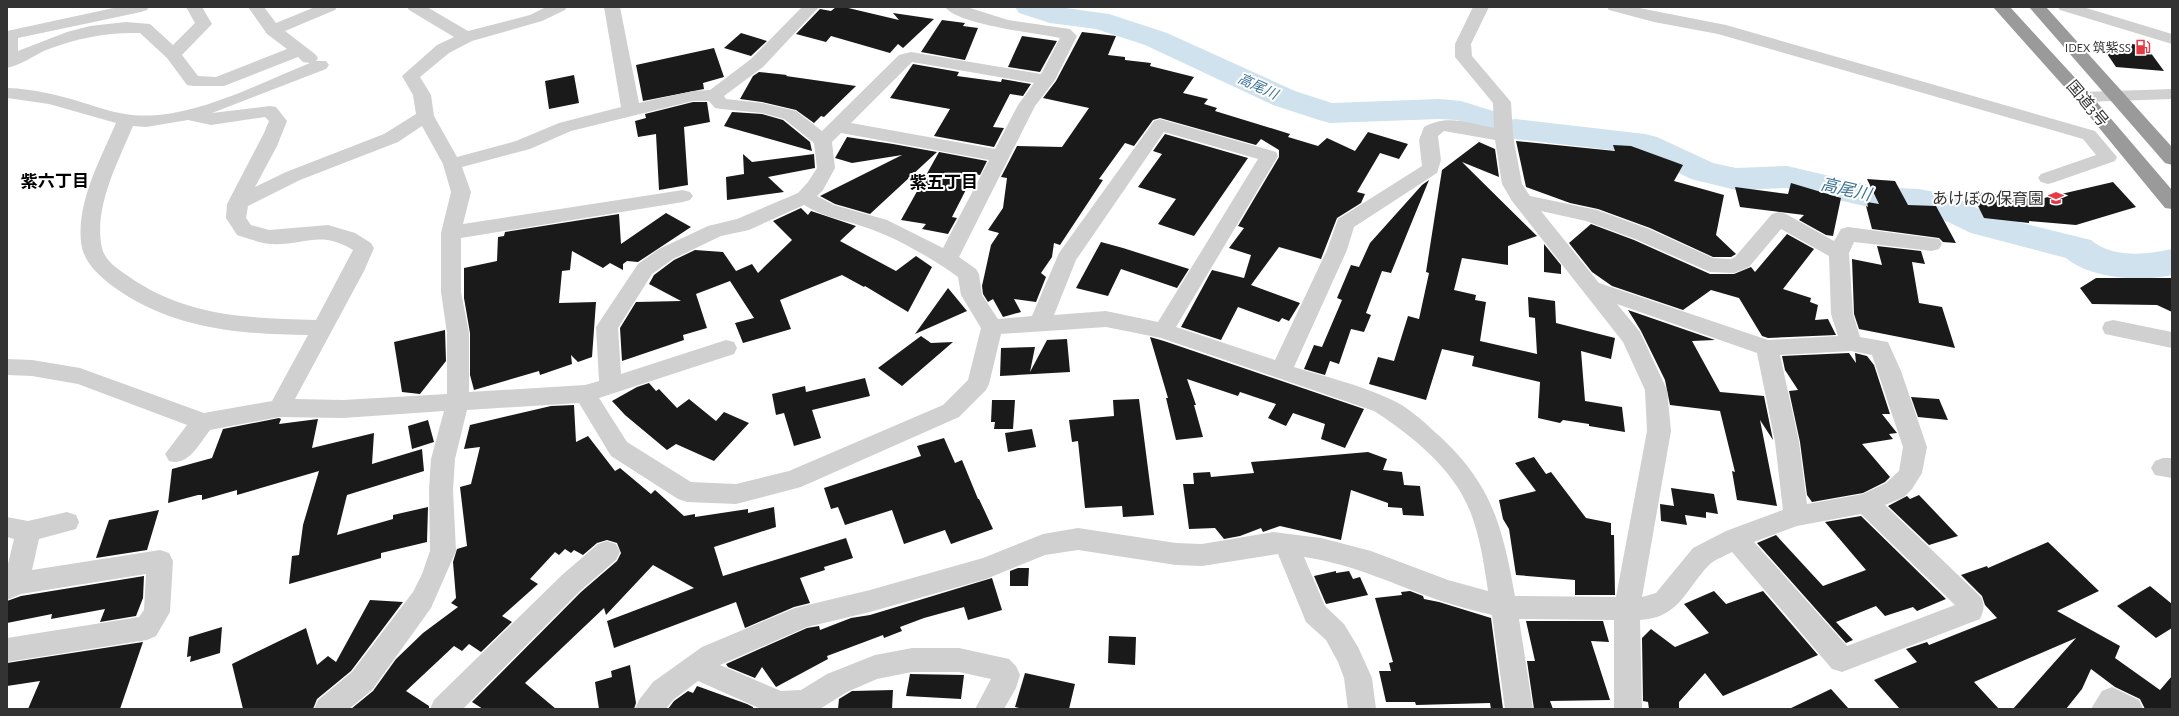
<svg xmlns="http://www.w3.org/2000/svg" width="2179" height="716" viewBox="0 0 2179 716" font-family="'Alegreya Sans','Noto Sans JP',sans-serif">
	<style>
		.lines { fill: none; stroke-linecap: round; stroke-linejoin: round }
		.river { fill: #cfe2ee; fill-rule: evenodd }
		.building { fill: #1a1a1a }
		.minor { fill: #d0d0d0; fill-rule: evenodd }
		.highway { fill: #9a9a9a; fill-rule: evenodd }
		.labels { text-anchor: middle; stroke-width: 4; stroke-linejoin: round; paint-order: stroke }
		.far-poi-label { font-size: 13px; fill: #333; stroke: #fff; text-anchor: end }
		.far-water-label { font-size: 14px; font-style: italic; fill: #3f7597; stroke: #fff }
		.street-label { font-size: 16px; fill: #333; stroke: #fff }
		.poi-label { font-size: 16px; fill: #333; stroke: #fff; text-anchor: end }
		.neighbourhood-label { font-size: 17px; font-weight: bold; fill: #000; stroke: #fff }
		.water-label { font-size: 17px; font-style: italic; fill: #3f7597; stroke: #fff }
	</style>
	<rect width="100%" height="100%" fill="#fff"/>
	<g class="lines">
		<path class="river" d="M1015 7H1058L1109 14 1167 33 1295 91 1332 103 1439 99 1461 101 1506 115 1510 120 1515 119 1645 134 1657 137 1713 163 1736 168 1787 166 1877 187 1919 189 1940 193 1952 196 1994 216 2091 240C2112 258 2146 255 2172 249V275C2141 282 2091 279 2066 258L1971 233 1931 214 1877 209 1787 188 1736 190 1691 179 1638 153 1515 139 1504 136 1500 131 1495 132 1457 120 1439 119 1330 123 1319 120 1273 105 1145 45 1096 29 1050 23 1019 13Z"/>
	</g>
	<g class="building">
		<path d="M836 7H844L899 20 893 13 934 19 903 48 898 44 890 53 831 36 826 42 796 34 820 9 831 11Z"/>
		<path d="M942 20 965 23 963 26 978 28 965 60 921 52Z"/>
		<path d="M1082 32 1116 36 1108 55 1125 57V60L1151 63 1150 66 1194 77 1183 93 1208 99 1204 104 1217 108 1215 111 1290 134 1288 137 1318 146 1327 138 1355 151 1368 132 1408 144 1399 159 1380 153 1357 192 1365 194 1361 203 1337 218 1321 259 1279 247 1251 285 1300 303 1289 321 1282 318 1279 322 1238 307 1221 340 1181 327 1212 270 1244 278 1251 255 1229 248 1244 228 1238 226 1279 157V150L1261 139 1256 145 1160 118 1153 120 1134 146 1125 143 1099 179 1103 180 1060 245 1054 243 1052 257 1041 273 1046 277 1036 302 1014 299 1021 312 1003 317 993 299 988 302 983 294 982 286 991 245 999 233 988 230 1003 208 1007 178 1001 177 1017 146 1062 147 1089 108 1043 98 1056 81Z"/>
		<path d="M741 33 767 41 751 56 724 48Z"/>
		<path d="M1022 36 1057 41 1040 72 1008 67Z"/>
		<path d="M2099 42 2145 45 2164 71 2116 67Z"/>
		<path d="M714 48 724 77 703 83 704 89 643 101 636 65Z"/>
		<path d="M913 64 959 72 957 76 1001 82 1002 79 1031 84 1023 96 1010 94 993 127 1004 128 994 147 934 136 950 109 890 98Z"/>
		<path d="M759 72 787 75 786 76 856 86 824 117 821 116 814 123 796 110 762 102 740 99 753 76Z"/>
		<path d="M574 75 579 103 549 109 545 81Z"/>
		<path d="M693 102H707L710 122 684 127 688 185 659 190 656 134 638 137 635 121 646 118 645 114Z"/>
		<path d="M732 112 762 114 783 120 810 142 812 151 724 126Z"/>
		<path d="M1165 134 1248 158 1194 236 1158 224 1176 199 1138 187 1162 154 1153 151Z"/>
		<path d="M847 137 893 144 937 152 870 214 835 204 820 196 902 155 852 163 835 158Z"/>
		<path d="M1516 141 1615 151 1613 145 1631 146 1683 165 1674 181 1724 195 1716 235 1736 254 1731 257H1713L1650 228 1598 209 1570 203 1526 187Z"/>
		<path d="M1479 142 1495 149 1499 177 1462 162 1537 236 1508 246V265L1462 258 1454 290 1476 295 1475 300 1486 302 1480 341 1537 354 1535 318 1529 317 1528 297 1555 301 1556 323 1615 338 1611 359 1581 351 1585 401 1622 407 1625 432 1589 426V424L1563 420 1560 423 1538 418 1540 382 1472 366 1474 356 1442 349 1426 400 1369 384 1378 357 1394 361 1408 316 1419 319 1429 273 1426 272 1442 170Z"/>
		<path d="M939 152 987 161 980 175 974 174 952 217 957 218 948 234 922 229 926 224 901 220Z"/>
		<path d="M743 154 752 162 814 154 815 168 768 177 784 192 727 200 726 177 744 174Z"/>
		<path d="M1867 179 1895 181 1908 205 1936 206 1956 243 1943 242 1939 238 1872 229 1866 206 1868 207 1867 202 1879 204Z"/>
		<path d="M1429 180 1391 273 1382 271 1366 313 1371 315 1364 332 1351 329 1339 364 1330 361 1325 375 1304 369 1314 345 1322 347 1342 300 1337 298 1351 265 1359 267 1370 243 1422 185Z"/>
		<path d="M2113 182 2136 207 2076 225 2029 221V223L1984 218 1971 192 2044 198Z"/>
		<path d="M1791 183 1841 198 1833 236 1826 235 1799 220 1804 215 1740 207 1735 187 1788 194Z"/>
		<path d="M801 208 808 215 811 211 856 226 840 241 896 271 916 256 932 267 908 312 865 286 864 287 842 275 780 300 791 329 743 343 735 323 754 318 730 281 696 294 707 328 683 335 684 340 622 361 620 328 636 302 681 301 649 284 654 275 674 260 695 250 723 252 736 271 752 264 758 273 792 240 773 221Z"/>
		<path d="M666 213 691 227 638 262 627 261 623 264V270L610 263 603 268 572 251 570 270 562 271 559 303 596 302 592 357 578 362 571 355 572 364 540 375 539 371 474 390 470 375V333L464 298V268L497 261 498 237 504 236 505 232 619 214 621 244Z"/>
		<path d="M1591 224 1634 240 1710 274H1734L1751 267 1755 272 1787 234 1814 249 1783 289 1811 298 1810 302 1818 305 1815 320 1828 319 1836 335 1768 338 1762 336 1739 298 1711 290 1683 310 1612 286 1592 272 1569 243Z"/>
		<path d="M1101 242 1123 248 1189 269 1177 288 1121 269 1108 296 1076 288Z"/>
		<path d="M1544 244 1561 265V274L1544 272Z"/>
		<path d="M1877 246 1921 251 1925 264 1912 262 1919 303 1942 307 1955 348 1859 329 1854 314 1852 259 1882 265Z"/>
		<path d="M2096 278H2172V312L2157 305 2092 304 2080 288Z"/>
		<path d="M948 288 967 311 915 334Z"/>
		<path d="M1628 310 1715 340 1692 341 1720 392 1764 396 1773 440 1760 420 1777 506 1737 500 1732 471 1735 472 1720 411 1670 405 1665 380 1641 331Z"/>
		<path d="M445 330 446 361 420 394 402 392 394 342Z"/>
		<path d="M921 336 931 343 953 342 902 386 878 368Z"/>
		<path d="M1150 337 1164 341 1364 409 1345 448 1321 439 1325 424 1293 413 1286 426 1268 418 1276 404 1240 392 1238 396 1187 379 1196 405H1194L1203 437 1176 440 1166 398H1168Z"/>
		<path d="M1067 339 1070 372 1000 376 1001 348 1035 347 1030 372 1047 340Z"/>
		<path d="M1849 353 1856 363 1855 353 1867 356 1874 365 1890 414H1882L1897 433 1889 434 1893 439 1862 444 1890 477 1885 482 1863 493 1812 502 1807 495 1800 442 1789 391 1798 390 1785 370 1782 356Z"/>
		<path d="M865 378 870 396 812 410 821 438 794 446 784 413 776 415 772 394 805 386 806 392Z"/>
		<path d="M649 383 656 391 659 389 677 408 689 399 716 421 724 412 749 423 714 461 676 444 667 450 625 415 612 401 637 387Z"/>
		<path d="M1911 397 1939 399 1948 420 1918 417Z"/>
		<path d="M1139 399 1154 515 1123 517 1122 506 1085 508 1078 441 1072 442 1069 420 1114 416 1113 400Z"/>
		<path d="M992 400H1015L1013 429H994L995 422H991Z"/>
		<path d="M574 405 576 442 588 436 615 471 620 468 651 494 655 490 684 516 695 514V517L748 509V513L774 507 776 527 714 547 723 576 846 538 853 558 824 567 825 570 800 578 810 603 794 607 745 628 736 602 614 648 607 621 694 588 653 565 606 615 604 608 525 683 556 709H483L472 702 581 592 617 561 621 553 617 543 607 540 597 543 583 555 574 550 571 553 565 549 559 555 555 552 530 579 538 584 502 616 512 622 481 652 469 644 462 651 454 646 406 691 429 706V709H351L373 691 396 659 423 633 458 607 451 603 456 598 453 562 457 549 467 546 460 487 471 484 480 447 464 449 470 425 551 406Z"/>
		<path d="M279 418 281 419 279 424 318 419 312 448 374 433 372 464 422 449 424 471 347 495 337 535 393 519V515L428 507 427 542 381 553V558L289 584 292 556 299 555 303 525 319 471 237 495V490L202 500V495H198L168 503 172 469 212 458 223 429Z"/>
		<path d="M428 420 434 442 412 449 408 426Z"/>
		<path d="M1032 429 1036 447 1008 452 1005 433Z"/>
		<path d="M944 438 955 463 962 460 978 499H979L993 529 951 544 945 530 904 544 892 510 845 525 838 507 831 509 824 488 921 456 917 446Z"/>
		<path d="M1368 452 1387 459 1383 470 1402 472 1404 485 1420 486 1424 516 1403 515 1402 508 1388 507V503L1351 490 1341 540 1280 526 1263 532 1261 528 1240 536 1224 539 1215 528 1189 529 1183 484H1194L1193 473 1210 472 1211 477 1254 473 1251 462Z"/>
		<path d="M1534 457 1546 474 1551 472 1586 518 1611 523V535H1614L1615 595H1575V580L1516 575 1509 529 1503 519 1499 500 1536 491 1515 463Z"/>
		<path d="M1671 488 1714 494 1718 514 1706 512V518L1685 515 1687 525 1661 521 1660 504 1674 506Z"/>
		<path d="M1919 495 1958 536 1929 545 1888 506 1907 496 1910 499Z"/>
		<path d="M159 510 147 550 96 558 109 520Z"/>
		<path d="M1861 516 1946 599 1917 611 1913 607 1885 616 1876 606 1836 622 1853 640 1846 643 1757 543 1776 535 1823 586 1866 570 1825 522Z"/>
		<path d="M2048 542 2099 591 2057 611 2120 646 2115 658 2160 690 2172 676V709H2145L2140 699 2115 687 2091 669 2082 689 2066 709H2013L2076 638 1974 682 1999 709H1900L1874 680 1917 662 1906 649 1927 642 1929 645 1997 618 1985 605 1982 596 1961 575 1987 566 1988 568Z"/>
		<path d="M1018 568H1029L1028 586H1010V571Z"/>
		<path d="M1336 571V573L1349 571 1353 579 1360 577 1368 595 1326 604 1314 576Z"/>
		<path d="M144 576 143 598 136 616 100 622 105 609 51 619 52 614 7 623V601L21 596Z"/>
		<path d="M992 578 1002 610 968 620 964 607 924 618 900 627 902 631 884 638 883 635 827 656 828 659 776 687 762 667 755 678 728 667 726 664 807 628 819 626 820 630 851 618 870 615Z"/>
		<path d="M2150 586 2172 604V628L2156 638 2117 606Z"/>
		<path d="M1410 591 1423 596 1424 599 1439 602 1491 618 1503 709H1491L1490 703 1416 705 1415 702H1386L1379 671H1391L1389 663 1393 662 1375 598 1402 595 1401 592Z"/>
		<path d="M1714 591 1726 604 1763 591 1818 655 1723 696 1705 673 1679 702V709H1649L1648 702 1643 701 1642 638 1651 629 1675 647 1709 633 1684 604Z"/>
		<path d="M370 600 403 602 351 671 317 699 313 709H243L232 664 306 628 317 665 328 656 336 662Z"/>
		<path d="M1526 621H1603L1609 642 1591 641 1610 700 1550 701 1553 709H1534L1527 661H1535Z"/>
		<path d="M222 627 220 653 190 662 191 656 187 657 189 637Z"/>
		<path d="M1109 636 1136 637 1135 665 1108 663Z"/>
		<path d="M143 642 120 709H28L40 681 7 686V663Z"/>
		<path d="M630 665 636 703 634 709H599L595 682 612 677 611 671Z"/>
		<path d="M1025 673 1075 684 1069 709H1024L1015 707Z"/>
		<path d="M910 674 964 675 961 699 906 696Z"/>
		<path d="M697 686 747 704 753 707V709H668L674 701 688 691 693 693Z"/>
		<path d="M1831 689 1849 709H1789Z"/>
		<path d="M893 690 892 709H838L839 699 852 691Z"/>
	</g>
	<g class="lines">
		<g class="minor">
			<path d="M118 7H149L147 10 141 12 18 38V51L67 32 90 26 126 22 150 24 173 45 195 23 186 7H202L212 24 182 55 198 76 216 77 287 49 267 34 248 7H264L276 23 315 7H337L335 10 285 31 315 54 318 58 316 61H326L329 65 326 69 212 113 270 106 276 107 287 121 277 146 255 187 286 172 384 134 416 114 413 95 402 76 437 45 454 37 409 10 407 7H427L468 31 530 15 546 7H567L565 10 542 21 472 41 449 53 420 77 431 95 434 116 457 157 516 141 559 123 621 107 604 7H620L639 103 693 91 710 90 751 59 802 7H819L763 67 724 96 726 99 762 103 796 111 822 131 899 55 911 52 1041 74 1060 38C1037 33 958 25 945 7H967L1008 20 1070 29 1077 36 1055 80 1035 106 959 257 976 269 979 274 982 295 998 319 1032 316 1059 253 1154 121 1160 119 1276 152 1278 156 1176 327 1275 360 1327 250 1338 219 1422 166 1419 140 1424 127C1448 114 1468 123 1494 128L1493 103 1455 57V44L1473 7H1489L1471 44 1472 56 1511 102 1513 136 1522 184 1530 196 1597 210 1649 229 1713 258 1731 259 1735 257 1772 214 1779 212 1786 214 1834 241 1841 229 1848 227 1939 239 1942 244 1939 249 1932 251 1854 242 1849 253 1853 314 1860 337 1888 342 1901 371 1927 447 1922 473 1912 489 1904 497 1885 505 1981 597C1985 606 1984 610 1980 619L1842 672 1832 669 1732 552C1725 556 1716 559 1710 564 1686 588 1680 618 1640 620L1642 709H1614V620L1519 619 1533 709H1505L1492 615C1476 611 1460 607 1444 602 1397 586 1354 564 1304 557L1325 606 1344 624 1358 647 1372 678 1376 709H1348L1344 678 1338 662 1326 640 1306 622 1278 554 1202 566 1176 565 1078 550 1045 555 986 579 870 612 807 627 720 665 781 691 801 690 827 674 875 655 912 648H959L1009 659 1016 666 1020 675 1016 688 1004 709H975L991 679 959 672H912L877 679 847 692 820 709H761L698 681 673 700 666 709H635L639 700 653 682 702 647 795 608 870 590 983 558 1043 534 1078 528 1176 543 1202 544 1273 532 1321 538 1371 551 1448 580 1488 591C1484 564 1480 536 1470 511 1453 468 1411 435 1374 411L1161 338 1106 327 1001 334 989 384 986 390 959 417 801 487 736 504 687 502 678 499 611 456 579 403 467 410 455 459 453 490 456 551 431 608 372 690 349 709H314L318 700 352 672 413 592 422 574 430 551 429 490 431 459 444 411 343 418 279 417 210 430C199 444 188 467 169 461L165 454 187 425 78 384 32 376 7 375V359L32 360 80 368 204 413 272 401 308 335C236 334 171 329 111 285 97 274 83 261 81 242 77 201 100 160 116 123L49 104 7 98V88C34 89 59 95 84 103 98 107 111 112 125 114 184 124 257 84 310 63L303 62 298 57 224 86H193L187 85 167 58 140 33C107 32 77 38 46 50 33 56 21 65 7 68V31ZM912 62 1034 83 1018 105 995 149 851 123ZM693 101H709L715 108 721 109 762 113 784 119 814 143 817 168 808 182 798 193 737 219 708 226 659 249 638 264 596 327 599 381 585 385 469 392V333L461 292V238L683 202 690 200 693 196 690 192 683 190 463 224 471 192 462 167 530 149 571 131ZM265 117 269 121 264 133 227 204 226 218 237 235C247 238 259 243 270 244 304 246 320 229 353 250L316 320C248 318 186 317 128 276 118 269 105 261 102 248 93 208 118 162 133 126L146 127 188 120 211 125ZM422 126 443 164 451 192 441 233V292L447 333V394L343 400 295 399 364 271 374 248 371 243 355 233 328 225 269 230 251 225 246 218 248 206 300 180 398 142ZM1444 131 1495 140 1502 184 1512 201 1623 342 1645 390 1647 431 1616 597 1515 596C1502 525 1492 483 1436 433 1423 421 1407 406 1390 399 1360 385 1326 377 1294 367L1347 250 1354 227 1437 173 1441 160 1438 136ZM1164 132 1258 159 1158 322 1106 311 1054 315 1076 260ZM841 133 989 160 943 248 887 220 834 205 817 196 823 190 835 168 832 142ZM804 205C827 219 848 220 873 230 900 240 935 260 958 277L961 295 981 328 968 380 943 405 789 471 736 484 691 482 627 442 599 398 734 354 737 348 734 342 726 340 621 374 618 328 652 274 673 259 721 236 749 230ZM1541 211 1586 221 1635 239 1710 272 1734 273 1749 267 1781 229 1829 256 1831 314 1838 336 1768 340 1599 283ZM1617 304 1757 353 1775 442 1783 510 1726 531 1693 548 1656 593 1642 597 1671 431 1667 390 1640 332ZM1851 351 1872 355 1903 447 1899 471 1886 483 1863 494 1807 504 1799 442 1780 355ZM1861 514 1955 605 1847 646 1754 542 1797 526Z"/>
			<path d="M1607 7H1634L1726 25 2095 131 2117 157 2115 161 2055 182 2048 184 2041 182 2038 178 2041 174 2096 155 2083 139 1718 34 1654 22 1609 10Z"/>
			<path d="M2058 7H2083L2172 34V44L2060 10Z"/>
			<path d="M2172 89V99L2083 102 2077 101 2074 97 2077 93 2083 92Z"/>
			<path d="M2113 320 2172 332V348L2105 334 2102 328 2105 322Z"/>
			<path d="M2163 458H2172V478L2155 475 2151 468 2155 461Z"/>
			<path d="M67 512 76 515 79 522 76 529 39 539 32 570 160 550 169 553 173 561 170 612 156 636 147 640 7 662V638L139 617 144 610 146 574 21 594 7 600V568L14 539 7 537V517L28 521Z"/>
			<path d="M607 541 616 544 620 552 616 560 580 591 463 709H430L434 700 562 575 598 544Z"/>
			<path d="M2112 687 2139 700 2143 709H2091L2102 691Z"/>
		</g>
		<g class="highway">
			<path d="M1993 7H2010L2089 93 2172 190V209L2165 208 2077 101Z"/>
			<path d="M2029 7H2046L2172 147V165L2165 163Z"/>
		</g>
	</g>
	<defs>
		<g id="fuel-bare" transform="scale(1.2)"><path d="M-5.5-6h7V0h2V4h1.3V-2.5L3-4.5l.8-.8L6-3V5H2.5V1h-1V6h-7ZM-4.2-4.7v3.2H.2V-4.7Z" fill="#e63946" stroke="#fff" stroke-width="2.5" paint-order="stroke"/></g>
		<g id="school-bare" transform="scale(1.2)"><path d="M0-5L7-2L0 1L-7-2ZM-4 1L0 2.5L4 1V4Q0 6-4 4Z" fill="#e63946" stroke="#fff" stroke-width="2.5" paint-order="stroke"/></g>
	</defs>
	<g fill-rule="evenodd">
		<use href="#fuel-bare" x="2143" y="47"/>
		<use href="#school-bare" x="2056" y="198"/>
	</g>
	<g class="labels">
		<g class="far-poi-label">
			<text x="2131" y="52">IDEX 筑紫SS</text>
		</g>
		<g class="far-water-label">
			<text transform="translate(1258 86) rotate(25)" y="5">高尾川</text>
		</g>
		<g class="street-label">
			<text transform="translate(2088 103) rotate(50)" y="6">国道3号</text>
		</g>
		<g class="poi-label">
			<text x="2044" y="204">あけぼの保育園</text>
		</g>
		<g class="neighbourhood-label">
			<text x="55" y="187">紫六丁目</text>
			<text x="944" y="188">紫五丁目</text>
		</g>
		<g class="water-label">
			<text transform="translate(1846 189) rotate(13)" y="6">高尾川</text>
		</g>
	</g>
	<rect width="2179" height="716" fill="none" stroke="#333333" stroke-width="16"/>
</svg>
